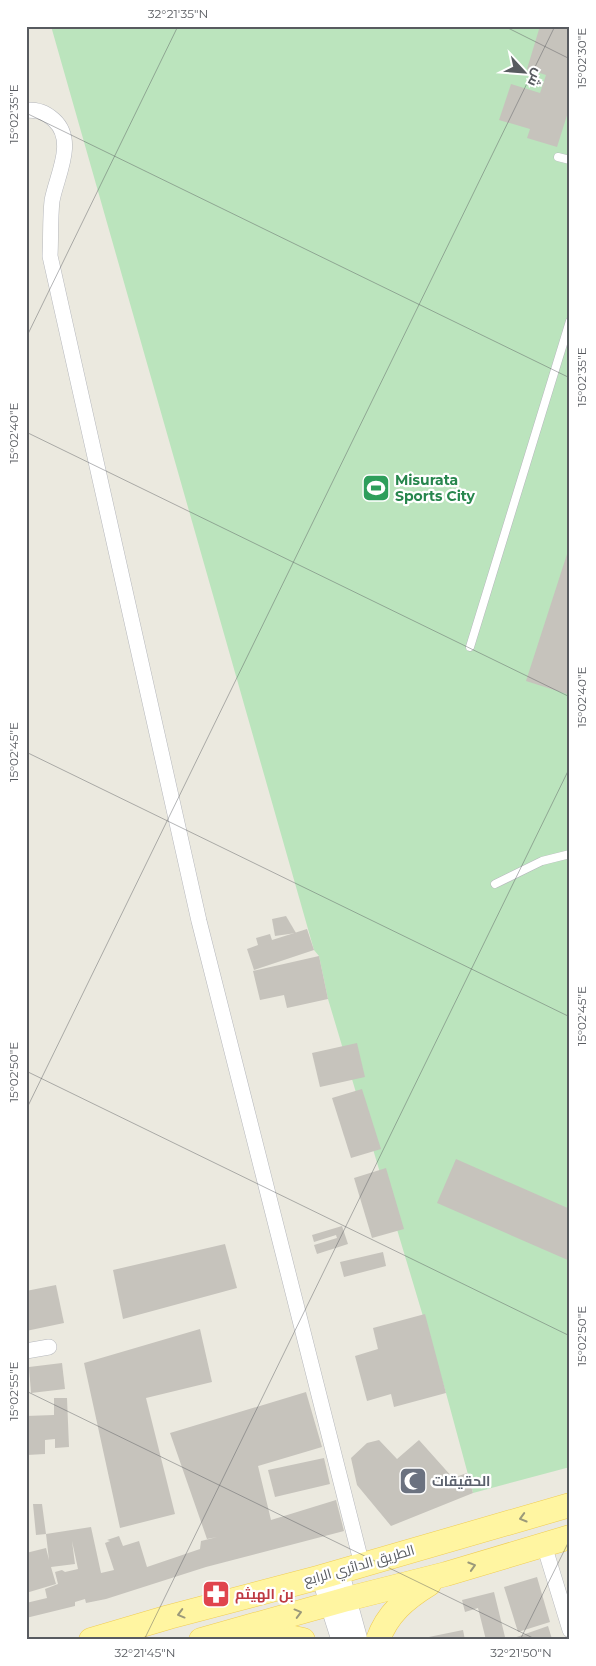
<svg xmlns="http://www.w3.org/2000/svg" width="596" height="1666" viewBox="0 0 596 1666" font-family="Montserrat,Cairo,sans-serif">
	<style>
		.green { fill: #bbe4bd }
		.building { fill: #c6c3bc }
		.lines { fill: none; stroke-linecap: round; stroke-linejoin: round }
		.service-casing { stroke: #b5b7bc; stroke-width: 9 }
		.minor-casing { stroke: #b5b7bc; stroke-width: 16 }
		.tertiary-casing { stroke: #b5b7bc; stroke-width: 20 }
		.primary-casing { stroke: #f0cd53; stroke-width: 25 }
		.service { stroke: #fff; stroke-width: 8 }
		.minor { stroke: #fff; stroke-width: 15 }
		.tertiary { stroke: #fff; stroke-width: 19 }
		.primary { stroke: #fff5a1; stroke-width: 24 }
		.oneway { stroke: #9b997a }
		.ticks { fill: none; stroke: #585b60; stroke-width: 1; stroke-opacity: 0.45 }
		.labels { text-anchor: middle; stroke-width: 4.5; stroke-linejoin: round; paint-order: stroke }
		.leisure-label { font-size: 14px; font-weight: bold; fill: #27864d; stroke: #fff; text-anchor: start }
		.worship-label { font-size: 14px; font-weight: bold; fill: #5b616d; stroke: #fff; text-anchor: start }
		.street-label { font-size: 14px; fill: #585b60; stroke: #fff }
		.health-label { font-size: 14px; font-weight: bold; fill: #be3a42; stroke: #fff; text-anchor: start }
		.neatline { fill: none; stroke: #585b60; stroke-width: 2 }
		.ticks-label { font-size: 12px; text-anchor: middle; fill: #585b60 }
	</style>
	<rect width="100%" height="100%" fill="#ebe9df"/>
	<path class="green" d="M51 26H570V1467L473 1493 446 1393 328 999 319 956 314 950Z"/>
	<g class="building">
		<path d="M540 26 570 27V106L557 147 527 138 530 129 499 120 511 84 540 93 546 75 527 69Z"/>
		<path d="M568 551 570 552V695L526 681Z"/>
		<path d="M286 916 296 933 275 936 272 919Z"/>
		<path d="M307 929 314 950 254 970 247 949 258 945 256 938 270 934 272 940Z"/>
		<path d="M319 956 328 999 287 1008 284 995 260 1000 253 971Z"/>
		<path d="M357 1043 365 1077 320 1087 312 1053Z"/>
		<path d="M362 1089 381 1149 351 1158 332 1098Z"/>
		<path d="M456 1159 570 1209V1261L437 1203Z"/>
		<path d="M386 1168 404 1229 372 1238 354 1178Z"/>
		<path d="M342 1226 348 1244 317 1254 314 1245 337 1238 336 1235 314 1242 312 1235Z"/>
		<path d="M225 1244 237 1288 123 1319 113 1270Z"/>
		<path d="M383 1252 386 1266 344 1277 340 1262Z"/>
		<path d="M56 1285 64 1323 26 1331V1291Z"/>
		<path d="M425 1314 446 1393 394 1407 391 1394 367 1401 355 1356 378 1349 373 1328Z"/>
		<path d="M200 1329 212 1382 146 1398 175 1514 120 1528 84 1363Z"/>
		<path d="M62 1363 65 1389 31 1393 29 1367Z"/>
		<path d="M306 1392 322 1447 258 1466 271 1520 336 1500 344 1531 206 1567 106 1599 86 1603 85 1599 75 1602V1606L26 1618V1603L47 1598 45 1589 58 1584 55 1572 62 1570 65 1572 78 1569 72 1541 75 1564 51 1567 56 1584 26 1593V1553L46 1548 49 1560 46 1534 36 1535 33 1504H42L46 1534 91 1527 101 1573 114 1570 105 1543 110 1541 107 1540 119 1536 123 1546 139 1541 147 1567 200 1549 201 1541 217 1537 207 1539 170 1433Z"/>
		<path d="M54 1398H67L69 1447 55 1448V1439L45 1440V1454L27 1455 26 1416 54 1415Z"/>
		<path d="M379 1440 397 1459 419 1440 453 1478 467 1473 473 1493 391 1526 357 1485 351 1458 367 1443Z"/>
		<path d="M324 1458 330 1484 275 1497 268 1470Z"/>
		<path d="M537 1577 550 1622 518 1632 504 1587Z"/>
		<path d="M494 1592 505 1637 486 1640 478 1608 465 1612 462 1600Z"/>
		<path d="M548 1626 552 1639 549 1640H508Z"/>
		<path d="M463 1630 465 1640H419V1639Z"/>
	</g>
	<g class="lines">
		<g class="service-casing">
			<g id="service">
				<path d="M558 157 570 160"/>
				<path d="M470 647 570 321"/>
				<path d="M495 884 542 861 570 854"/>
			</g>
		</g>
		<g class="minor-casing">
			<g id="minor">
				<path d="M26 110C39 110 45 112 54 120 77 141 56 177 52 201 50 219 51 238 50 256L199 921 362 1565"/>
				<path d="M26 1351 49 1347"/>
				<path d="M544 1545 570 1630"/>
			</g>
		</g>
		<g class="tertiary-casing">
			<g id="tertiary">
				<path d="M339 1571 358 1640"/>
				<path d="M321 1577 341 1640"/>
			</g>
		</g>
		<g class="primary-casing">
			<g id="primary">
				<path d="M248 1634H275L303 1640"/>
				<path d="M91 1640 169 1617 321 1577 570 1505"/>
				<path d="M201 1640 347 1599 446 1574 570 1537"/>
				<path d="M378 1640C387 1614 406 1598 429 1584"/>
			</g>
		</g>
		<use href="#service" class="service"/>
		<use href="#minor" class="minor"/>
		<use href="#tertiary" class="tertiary"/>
		<use href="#primary" class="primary"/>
	</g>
	<defs><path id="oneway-chevron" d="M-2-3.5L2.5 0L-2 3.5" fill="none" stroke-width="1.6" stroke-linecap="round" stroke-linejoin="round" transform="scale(1.25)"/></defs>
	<g class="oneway">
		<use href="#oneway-chevron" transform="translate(523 1518) rotate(164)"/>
		<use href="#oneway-chevron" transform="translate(472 1566) rotate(-17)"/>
		<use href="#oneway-chevron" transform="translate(298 1613) rotate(-15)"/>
		<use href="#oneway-chevron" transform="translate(181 1614) rotate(165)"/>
	</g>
	<path class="ticks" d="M504 26 570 59M26 113 570 378M26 338 178 26M26 432 570 697M26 752 570 1017M26 1071 570 1336M26 1110 555 26M26 1391 537 1640M144 1640 570 767M520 1640 570 1539"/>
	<defs>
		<g id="stadium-square" transform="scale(1.4375)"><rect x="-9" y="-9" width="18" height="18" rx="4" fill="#2e9e5b" stroke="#fff"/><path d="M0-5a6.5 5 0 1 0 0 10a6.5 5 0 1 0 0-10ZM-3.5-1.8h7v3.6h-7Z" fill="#fff"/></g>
		<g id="mosque-square" transform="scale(1.4375)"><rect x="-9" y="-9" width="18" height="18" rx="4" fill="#6b7280" stroke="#fff"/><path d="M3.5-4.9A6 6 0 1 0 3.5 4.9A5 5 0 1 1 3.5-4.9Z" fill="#fff"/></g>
		<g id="pharmacy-square" transform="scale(1.4375)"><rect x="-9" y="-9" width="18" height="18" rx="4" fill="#e0444e" stroke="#fff"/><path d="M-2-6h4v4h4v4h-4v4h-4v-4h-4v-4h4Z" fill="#fff"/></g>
	</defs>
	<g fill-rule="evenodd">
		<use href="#stadium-square" x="376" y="488"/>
		<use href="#mosque-square" x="413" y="1481"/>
		<use href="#pharmacy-square" x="216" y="1594"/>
	</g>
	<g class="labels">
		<g class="leisure-label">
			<text x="395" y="485">Misurata<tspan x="395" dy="16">Sports City</tspan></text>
		</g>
		<g class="worship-label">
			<text x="432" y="1486">الحقيقات</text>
		</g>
		<g class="street-label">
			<text transform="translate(359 1565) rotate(-16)" y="5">الطريق الدائري الرابع</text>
		</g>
		<g class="health-label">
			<text x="235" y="1599">بن الهيثم</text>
		</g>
	</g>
	<rect width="596" height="1666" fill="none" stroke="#ffffff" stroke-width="55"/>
	<g transform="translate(524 72) rotate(116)" stroke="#ffffff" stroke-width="4" paint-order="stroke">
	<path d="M0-4L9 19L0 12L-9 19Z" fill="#585b60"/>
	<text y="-8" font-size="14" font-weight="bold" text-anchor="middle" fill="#585b60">ش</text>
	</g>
	<rect x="28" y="28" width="540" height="1610" class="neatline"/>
	<g class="ticks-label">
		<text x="178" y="18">32°21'35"N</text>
		<text transform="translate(582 58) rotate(-90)" y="4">15°02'30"E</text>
		<text transform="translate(14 114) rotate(-90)" y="4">15°02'35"E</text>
		<text transform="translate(582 377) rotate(-90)" y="4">15°02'35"E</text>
		<text transform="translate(14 433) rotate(-90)" y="4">15°02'40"E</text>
		<text transform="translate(582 697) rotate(-90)" y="4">15°02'40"E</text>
		<text transform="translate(14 752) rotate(-90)" y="4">15°02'45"E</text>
		<text transform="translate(582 1016) rotate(-90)" y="4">15°02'45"E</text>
		<text transform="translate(14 1072) rotate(-90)" y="4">15°02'50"E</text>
		<text transform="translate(582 1336) rotate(-90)" y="4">15°02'50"E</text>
		<text transform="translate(14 1391) rotate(-90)" y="4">15°02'55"E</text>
		<text x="145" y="1657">32°21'45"N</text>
		<text x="521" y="1657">32°21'50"N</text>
	</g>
</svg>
